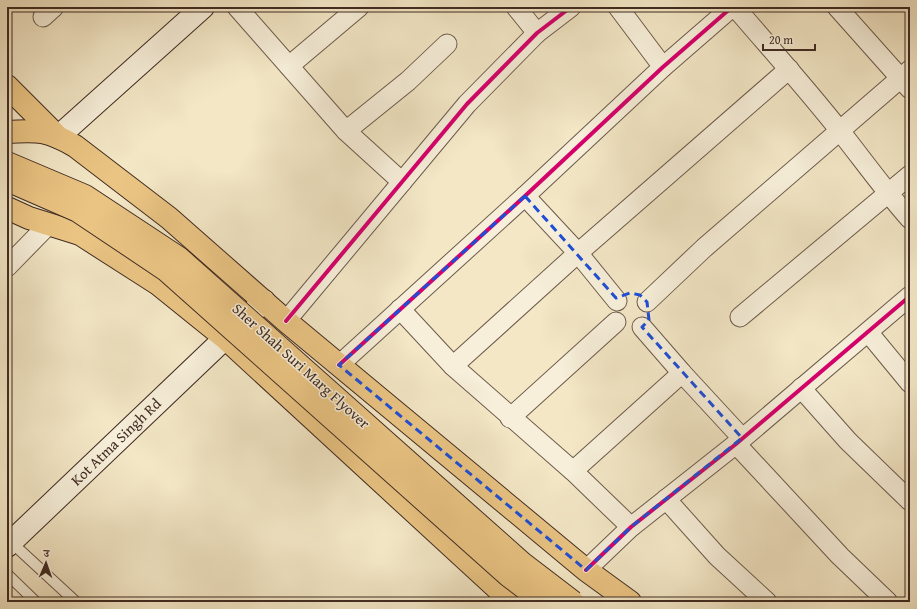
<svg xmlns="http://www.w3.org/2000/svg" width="917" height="609" viewBox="0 0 917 609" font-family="'Gentium Book Plus','Noto Serif Devanagari',serif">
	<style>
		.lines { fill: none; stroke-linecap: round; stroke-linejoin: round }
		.lane-casing { stroke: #6d5a4b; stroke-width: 12 }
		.street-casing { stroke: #6d5a4b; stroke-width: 21 }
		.secondary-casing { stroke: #402b22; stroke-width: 24 }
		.primary-casing { stroke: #402b22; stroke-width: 24 }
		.highway-casing { stroke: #402b22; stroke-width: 24 }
		.lane { stroke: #f7efda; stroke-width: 10 }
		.street { stroke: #f7efda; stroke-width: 19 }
		.secondary { stroke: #f7efda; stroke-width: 22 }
		.primary { stroke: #eac483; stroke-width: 22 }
		.highway { stroke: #eac483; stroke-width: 22 }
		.highway-bridge-casing { stroke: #402b22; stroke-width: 24; stroke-linecap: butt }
		.highway-bridge { stroke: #eac483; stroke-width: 22 }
		.cycleway-casing { stroke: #f7efda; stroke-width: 6 }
		.cycleway { stroke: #d6006c; stroke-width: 4 }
		.marked { fill: none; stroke: #1d4ed8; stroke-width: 3; stroke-dasharray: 8 5; stroke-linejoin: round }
		.labels { text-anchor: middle; stroke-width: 3; stroke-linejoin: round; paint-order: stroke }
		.street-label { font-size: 15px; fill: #402b22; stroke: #f7efda }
	</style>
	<rect width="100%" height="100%" fill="#f3e7c6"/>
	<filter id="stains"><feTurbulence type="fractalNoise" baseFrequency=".005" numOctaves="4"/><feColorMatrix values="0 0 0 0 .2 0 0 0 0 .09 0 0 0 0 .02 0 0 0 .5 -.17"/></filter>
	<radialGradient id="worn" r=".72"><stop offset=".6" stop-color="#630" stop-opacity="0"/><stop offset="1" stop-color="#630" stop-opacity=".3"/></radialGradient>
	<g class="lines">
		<g class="lane-casing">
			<g id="lane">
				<path d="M11 542 76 602"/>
				<path d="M7 574 36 602"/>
			</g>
		</g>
		<g class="street-casing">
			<g id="street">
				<path d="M237 7 346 131 408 81 447 44"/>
				<path d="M516 7 537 33"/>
				<path d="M618 7 663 67"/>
				<path d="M735 7C770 48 806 88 840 131 863 160 885 191 910 219"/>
				<path d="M837 7 910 89"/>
				<path d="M43 17 54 7"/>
				<path d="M289 66 359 7"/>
				<path d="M346 131 402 182"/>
				<path d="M525 196 578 253 617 301"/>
				<path d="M7 267 49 224"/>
				<path d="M647 302 704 248 910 70"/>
				<path d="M400 309 453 366 573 471 631 527"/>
				<path d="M740 317 910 175"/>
				<path d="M286 321 467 104 537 33 571 7"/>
				<path d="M868 332 910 383"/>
				<path d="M339 365 525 196 663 67 732 7"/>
				<path d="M453 366 578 253 789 69"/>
				<path d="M682 373 742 438"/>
				<path d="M801 388 848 441 910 501"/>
				<path d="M510 418 616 322"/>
				<path d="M736 444 840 556 888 602"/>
				<path d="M573 471 682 373 642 327"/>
				<path d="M666 499 717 556 767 602"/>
				<path d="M586 570 631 527 736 444 910 296"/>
			</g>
		</g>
		<g class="secondary-casing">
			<g id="secondary">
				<path d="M58 137 203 7"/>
				<path d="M7 546 264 301"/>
			</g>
		</g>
		<g class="primary-casing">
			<path id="primary" d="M7 86 58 137"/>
		</g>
		<g class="highway-casing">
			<g id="highway">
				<path d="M7 132C39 130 47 130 75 146L169 218 286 321 586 570 630 602"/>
				<path d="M7 208 29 218 80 234 158 284 225 338 512 602"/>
			</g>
		</g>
		<use href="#lane" class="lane"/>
		<use href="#street" class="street"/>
		<use href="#secondary" class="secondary"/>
		<use href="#primary" class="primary"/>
		<use href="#highway" class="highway"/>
		<g class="highway-bridge-casing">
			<g id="highway-bridge">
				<path d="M7 163 85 196 179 258 522 563 573 602"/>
				<path d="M7 180 78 211 166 270 509 576 543 602"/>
			</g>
		</g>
		<use href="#highway-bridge" class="highway-bridge"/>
		<g class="cycleway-casing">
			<g id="cycleway">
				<path d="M286 321 467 104 537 33 571 7"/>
				<path d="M339 365 525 196 663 67 732 7"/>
				<path d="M586 570 631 527 736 444 910 296"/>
			</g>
		</g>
		<use href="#cycleway" class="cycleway"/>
	</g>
	<path class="marked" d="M525 196 616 298 630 293 640 295 647 302 649 320 642 327 742 438 631 527 586 570 339 365Z"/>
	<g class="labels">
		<g class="street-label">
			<text transform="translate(301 366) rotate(42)" y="5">Sher Shah Suri Marg Flyover</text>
			<text transform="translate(116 442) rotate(-44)" y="5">Kot Atma Singh Rd</text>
		</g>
	</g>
	<rect width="917" height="609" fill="none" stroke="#f3e7c6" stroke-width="24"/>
	<rect x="8" y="8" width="901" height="593" fill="none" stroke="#402b22" stroke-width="2"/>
	<rect x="12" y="12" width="893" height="585" fill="none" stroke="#402b22"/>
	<g transform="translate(46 563) rotate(2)" stroke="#f7efda" stroke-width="3" paint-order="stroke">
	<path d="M0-3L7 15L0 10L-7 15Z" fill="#402b22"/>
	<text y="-6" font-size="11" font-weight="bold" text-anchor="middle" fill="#402b22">उ</text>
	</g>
	<path d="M763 44v6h52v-6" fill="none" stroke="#402b22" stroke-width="2"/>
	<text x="769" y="44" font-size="12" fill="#402b22" stroke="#f7efda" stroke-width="3" paint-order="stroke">20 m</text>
	<rect width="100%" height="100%" filter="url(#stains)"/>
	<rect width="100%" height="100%" fill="url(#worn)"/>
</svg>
